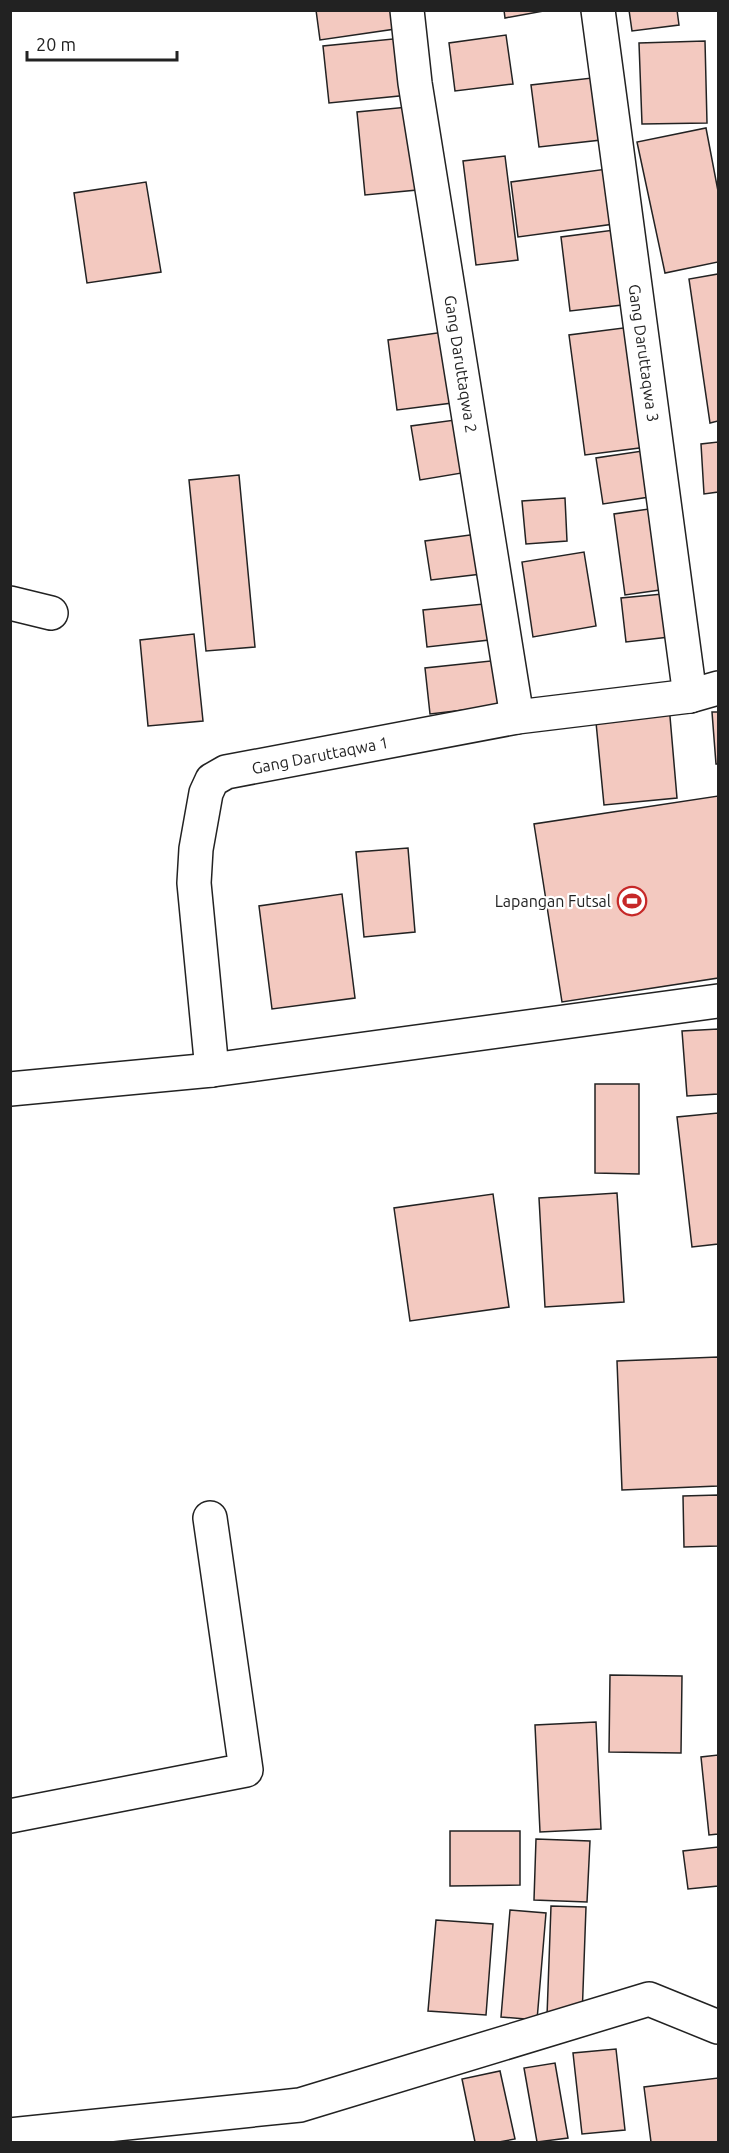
<svg xmlns="http://www.w3.org/2000/svg" width="729" height="2153" viewBox="0 0 729 2153" font-family="Ubuntu,sans-serif">
	<style>
		.building { fill: #f3c9c0; stroke: #222; stroke-width: 1.5 }
		.lines { fill: none; stroke-linecap: round; stroke-linejoin: round }
		.minor-casing { stroke: #222; stroke-width: 36 }
		.minor { stroke: #fff; stroke-width: 33 }
		.labels { text-anchor: middle; stroke-width: 4.5; stroke-linejoin: round; paint-order: stroke }
		.street-label { font-size: 16px; fill: #222; stroke: #fff }
		.poi-label { font-size: 16px; fill: #222; stroke: #fff; text-anchor: end }
	</style>
	<rect width="100%" height="100%" fill="#fff"/>
	<g class="building">
		<path d="M316 10H399L402 28 320 40Z"/>
		<path d="M504 10H549L505 18Z"/>
		<path d="M629 10H677L679 25 632 31Z"/>
		<path d="M506 35 513 84 455 91 449 43Z"/>
		<path d="M403 38 409 95 329 103 323 46Z"/>
		<path d="M705 41 707 123 642 124 639 43Z"/>
		<path d="M592 78 601 140 539 147 531 85Z"/>
		<path d="M408 107 417 190 365 195 357 112Z"/>
		<path d="M706 128 718 191V262L665 273 637 142Z"/>
		<path d="M505 156 518 260 476 265 463 161Z"/>
		<path d="M607 169 614 224 518 237 511 182Z"/>
		<path d="M146 182 161 272 87 283 74 193Z"/>
		<path d="M622 229 631 304 570 311 561 237Z"/>
		<path d="M718 274V421L710 423 689 279Z"/>
		<path d="M631 327 647 447 585 455 569 335Z"/>
		<path d="M451 331 460 402 397 410 388 340Z"/>
		<path d="M455 420 462 473 420 480 411 426Z"/>
		<path d="M718 442V492L704 494 701 444Z"/>
		<path d="M649 450 656 496 603 504 596 458Z"/>
		<path d="M239 475 255 647 206 651 189 480Z"/>
		<path d="M565 498 567 541 526 544 522 501Z"/>
		<path d="M663 507 674 588 625 595 614 514Z"/>
		<path d="M485 533 490 573 431 580 425 541Z"/>
		<path d="M584 552 596 626 533 637 522 562Z"/>
		<path d="M673 593 678 636 626 642 621 598Z"/>
		<path d="M494 603 498 639 427 647 423 610Z"/>
		<path d="M194 634 203 721 148 726 140 640Z"/>
		<path d="M500 660 506 705 430 714 425 668Z"/>
		<path d="M669 705 677 798 604 805 595 712Z"/>
		<path d="M712 712H718V764H716Z"/>
		<path d="M718 796V978L562 1002 534 824Z"/>
		<path d="M408 848 415 932 364 937 356 852Z"/>
		<path d="M342 894 355 998 272 1009 259 906Z"/>
		<path d="M718 1029V1094L687 1096 682 1031Z"/>
		<path d="M595 1084H639V1174L595 1173Z"/>
		<path d="M718 1113V1244L692 1247 677 1117Z"/>
		<path d="M617 1193 624 1302 545 1307 539 1198Z"/>
		<path d="M493 1194 509 1307 410 1321 394 1208Z"/>
		<path d="M718 1357V1486L622 1490 617 1361Z"/>
		<path d="M718 1495V1546L684 1547 683 1496Z"/>
		<path d="M610 1675 682 1676 681 1753 609 1752Z"/>
		<path d="M596 1722 601 1829 540 1832 535 1725Z"/>
		<path d="M718 1755V1834L709 1835 701 1757Z"/>
		<path d="M450 1831H520V1885L450 1886Z"/>
		<path d="M536 1839 590 1841 587 1902 534 1900Z"/>
		<path d="M718 1847V1886L688 1889 683 1851Z"/>
		<path d="M551 1906 586 1907 582 2018 547 2016Z"/>
		<path d="M510 1910 546 1913 537 2020 501 2017Z"/>
		<path d="M436 1920 493 1924 486 2015 428 2011Z"/>
		<path d="M616 2049 625 2130 582 2134 573 2053Z"/>
		<path d="M555 2063 568 2138 537 2142 524 2068Z"/>
		<path d="M500 2071 515 2139 499 2142H475L462 2079Z"/>
		<path d="M718 2078V2142H651L644 2087Z"/>
	</g>
	<g class="lines">
		<g class="minor-casing">
			<g id="minor">
				<path d="M407 10 415 83 517 717"/>
				<path d="M598 10 690 696"/>
				<path d="M10 603 51 613"/>
				<path d="M212 1070 194 883 196 849 206 793 212 780 226 772 517 717 690 696 718 688"/>
				<path d="M10 1089 212 1070 718 1001"/>
				<path d="M10 1816 246 1770 210 1518"/>
				<path d="M10 2135 300 2105 649 1999 718 2027"/>
			</g>
		</g>
		<use href="#minor" class="minor"/>
	</g>
	<defs>
		<g id="stadium-ring" transform="scale(1.5)"><circle r="9.5" fill="#fff" stroke="#c62828" stroke-width="1.5"/><path d="M0-5a6.5 5 0 1 0 0 10a6.5 5 0 1 0 0-10ZM-3.5-1.8h7v3.6h-7Z" fill="#c62828"/></g>
	</defs>
	<g fill-rule="evenodd">
		<use href="#stadium-ring" x="632" y="901"/>
	</g>
	<g class="labels">
		<g class="street-label">
			<text transform="translate(644 353) rotate(82)" y="6">Gang Daruttaqwa 3</text>
			<text transform="translate(461 364) rotate(81)" y="6">Gang Daruttaqwa 2</text>
			<text transform="translate(320 755) rotate(-11)" y="6">Gang Daruttaqwa 1</text>
		</g>
		<g class="poi-label">
			<text x="611" y="907">Lapangan Futsal</text>
		</g>
	</g>
	<rect width="729" height="2153" fill="none" stroke="#222222" stroke-width="24"/>
	<path d="M27 51v9h150v-9" fill="none" stroke="#222222" stroke-width="3"/>
	<text x="36" y="51" font-size="18" fill="#222222" stroke="#ffffff" stroke-width="4.5" paint-order="stroke">20 m</text>
</svg>
